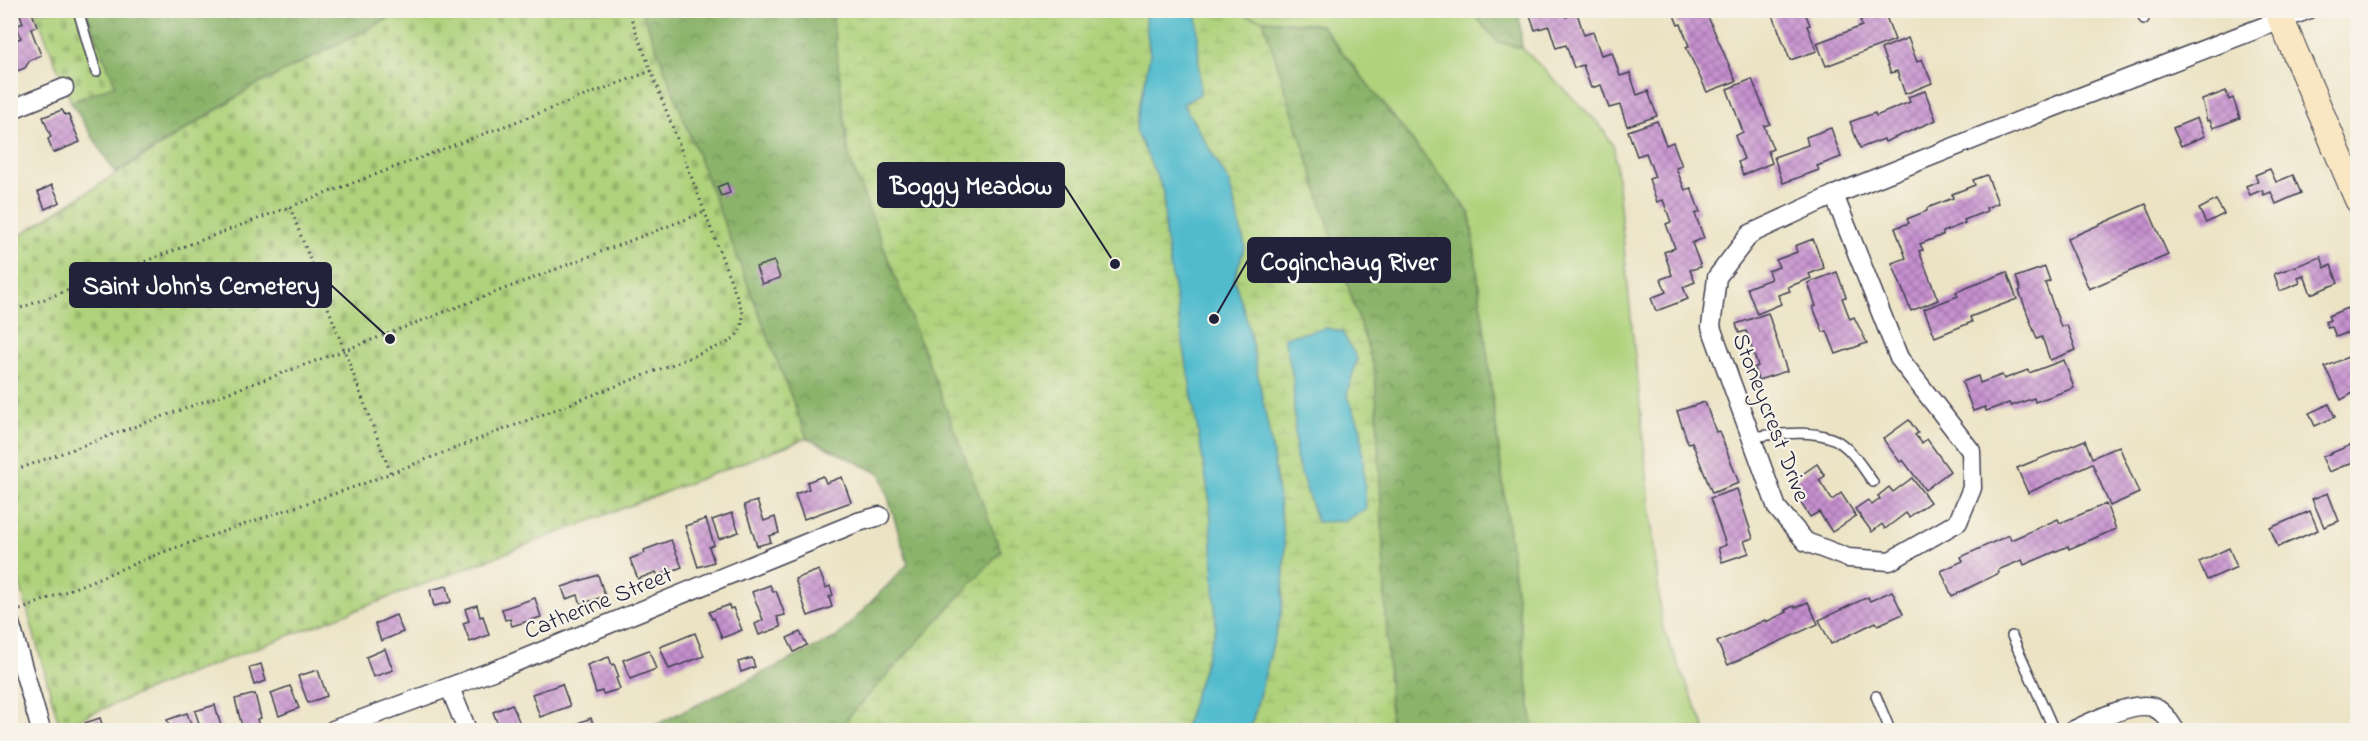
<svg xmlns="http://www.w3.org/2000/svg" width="2368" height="741" viewBox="0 0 2368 741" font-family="'Indie Flower',sans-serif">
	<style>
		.green { fill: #afd27b; stroke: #687a5b; stroke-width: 1.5 }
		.forest { fill: url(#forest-crowns); stroke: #566b53; stroke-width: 1.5 }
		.wetland { fill: url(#wetland-marsh); stroke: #687a5b; stroke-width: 1.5 }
		.cemetery { fill: url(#cemetery-stones); stroke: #687a5b; stroke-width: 1.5 }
		.water { fill: #51bbcd; stroke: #3a6e84; stroke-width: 1.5 }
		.building { fill: url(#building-cross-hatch) }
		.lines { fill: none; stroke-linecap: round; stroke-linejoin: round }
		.lane-casing { stroke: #403f50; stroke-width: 12 }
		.street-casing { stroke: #403f50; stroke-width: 21 }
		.secondary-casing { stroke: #403f50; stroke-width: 28 }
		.path { stroke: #403f50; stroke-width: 3; stroke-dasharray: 1.5 4.5; stroke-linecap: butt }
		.lane { stroke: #fff; stroke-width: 9 }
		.street { stroke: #fff; stroke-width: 18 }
		.secondary { stroke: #f9e7c3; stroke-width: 26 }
		.labels { text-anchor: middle; stroke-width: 4.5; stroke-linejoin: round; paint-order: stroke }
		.street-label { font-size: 24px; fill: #22223b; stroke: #f7f3e8 }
		.leader { fill: none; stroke: #22223b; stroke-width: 2 }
		.callout-dot { fill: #22223b; stroke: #f7f3e8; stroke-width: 2 }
		.callout { fill: #22223b; stroke: #22223b; stroke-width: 2 }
		.callout-label { font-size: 26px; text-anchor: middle; font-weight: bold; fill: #fff }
	</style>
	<defs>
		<pattern id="forest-crowns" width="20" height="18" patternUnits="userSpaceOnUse" patternTransform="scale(1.5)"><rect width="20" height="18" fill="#8bb46b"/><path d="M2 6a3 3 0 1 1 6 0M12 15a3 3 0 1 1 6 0" fill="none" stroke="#719259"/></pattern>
		<pattern id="wetland-marsh" width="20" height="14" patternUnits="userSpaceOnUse" patternTransform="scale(1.5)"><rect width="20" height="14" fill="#afd27b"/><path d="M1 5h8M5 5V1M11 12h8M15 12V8" fill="none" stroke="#96b46b"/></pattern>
		<pattern id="cemetery-stones" width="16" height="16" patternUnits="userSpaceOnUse" patternTransform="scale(1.5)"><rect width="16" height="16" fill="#afd27b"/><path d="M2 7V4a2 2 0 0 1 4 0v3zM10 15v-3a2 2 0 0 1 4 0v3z" fill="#96b46b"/></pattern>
		<pattern id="building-cross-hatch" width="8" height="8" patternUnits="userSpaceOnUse" patternTransform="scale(1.5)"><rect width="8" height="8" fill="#c690cf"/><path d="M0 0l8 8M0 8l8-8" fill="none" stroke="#a075a9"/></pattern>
	</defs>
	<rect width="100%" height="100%" fill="#f7f3e8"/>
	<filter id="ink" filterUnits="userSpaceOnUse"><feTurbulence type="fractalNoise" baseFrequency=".0167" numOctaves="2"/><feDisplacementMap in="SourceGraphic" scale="12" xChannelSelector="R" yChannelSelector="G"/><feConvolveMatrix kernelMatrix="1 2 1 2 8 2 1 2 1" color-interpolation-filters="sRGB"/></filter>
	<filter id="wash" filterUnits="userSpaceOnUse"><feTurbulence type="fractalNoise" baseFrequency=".008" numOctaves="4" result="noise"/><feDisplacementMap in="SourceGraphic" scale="24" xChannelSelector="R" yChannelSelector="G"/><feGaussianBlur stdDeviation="1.35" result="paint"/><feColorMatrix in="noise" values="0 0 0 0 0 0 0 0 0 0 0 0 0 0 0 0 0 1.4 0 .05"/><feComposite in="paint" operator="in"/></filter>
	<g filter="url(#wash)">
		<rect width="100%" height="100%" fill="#ece3c4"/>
		<path class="green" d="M1228 11H1471L1498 42 1522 48 1600 125 1614 147 1662 626 1706 730H1533L1470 214 1321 25 1263 20Z"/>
		<g class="forest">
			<path d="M86 11H404L251 88 115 173 71 102 115 85Z"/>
			<path d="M642 11H832L849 157 1001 551 837 730H650L649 728 837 637 908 564 881 474 807 438Z"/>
			<path d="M1471 11H1521L1519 14 1522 48 1498 42Z"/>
			<path d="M1263 20 1321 25 1470 214 1533 730H1391L1375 371Z"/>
		</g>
		<path class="wetland" d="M1228 10 1263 20 1375 371 1391 730H837L1001 551 849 157 832 11Z"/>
		<g class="cemetery">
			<path d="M35 11H86L115 85 71 102Z"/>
			<path d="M404 11H642L807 438 157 686 60 727 11 552V241L251 88Z"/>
		</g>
		<g class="water">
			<path d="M1144 11H1197L1200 94 1183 104 1229 182 1245 246 1234 279 1248 324 1272 448 1285 548 1282 611 1250 730H1184L1216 627 1210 503 1165 235 1164 192 1136 131 1150 54Z"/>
			<path d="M1327 328 1342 332 1357 359 1347 394 1361 429 1366 509 1344 521 1317 522 1296 458 1293 377 1284 337Z"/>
		</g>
		<g id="blocks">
			<g class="building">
				<path d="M31 10 37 26 31 29 41 55 30 60 25 68 14 72 10 63V42L21 38 16 26 23 23 20 14Z"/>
				<path d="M1544 10H1564L1566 17 1577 13 1584 35 1593 32 1601 55 1612 52 1620 76 1630 73 1637 95 1648 91 1657 116 1627 126 1620 105 1609 108 1601 85 1591 88 1583 65 1574 68 1566 45 1556 48 1549 26 1535 30 1530 15Z"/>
				<path d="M1672 10H1705L1736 81 1707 92 1686 47 1689 46 1681 24 1678 25Z"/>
				<path d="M1771 10H1804L1810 25 1807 26 1817 51 1790 60Z"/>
				<path d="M1884 11 1895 40 1826 66 1817 43 1862 26 1860 20Z"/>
				<path d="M1908 38 1917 62 1922 59 1932 83 1905 94 1897 71 1891 73 1881 49Z"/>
				<path d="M1752 79 1770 124 1764 126 1773 149 1768 151 1772 163 1743 175 1738 162 1744 159 1735 136 1743 132 1727 89Z"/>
				<path d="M1925 91 1936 120 1885 142 1884 139 1860 148 1850 122 1875 113 1876 116 1910 102 1908 97Z"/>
				<path d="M2226 91 2229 100 2233 98 2240 118 2213 128 2210 120 2207 121 2202 100Z"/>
				<path d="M62 110 65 115 68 114 80 142 53 153 48 139 51 137 43 117Z"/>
				<path d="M2197 118 2205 136 2181 146 2173 128Z"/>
				<path d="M1657 121 1666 145 1673 142 1682 166 1676 168 1685 190 1691 188 1700 212 1695 214 1704 238 1692 243 1701 267 1690 270 1695 282 1683 287 1688 299 1656 311 1651 298 1666 292 1661 279 1672 275 1664 252 1675 248 1666 224 1671 222 1663 200 1657 202 1649 179 1655 177 1646 153 1637 156 1628 131Z"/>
				<path d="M1831 128 1841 157 1817 166 1819 170 1783 183 1774 157 1808 145 1806 137Z"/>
				<path d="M2270 169 2276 182 2293 175 2301 193 2276 204 2271 192 2264 195 2262 190 2250 195 2246 186 2258 181 2255 175Z"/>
				<path d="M1987 175 1998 203 1986 208 1987 211 1964 220 1965 223 1943 232V235L1920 244 1923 250 1919 251 1938 300 1911 311 1892 263 1906 258 1895 228 1909 223 1907 219 1927 211V208L1953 198 1952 194 1975 185 1973 180Z"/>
				<path d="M727 183 730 193 721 196 717 187Z"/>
				<path d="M52 185 60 202 45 209 38 192Z"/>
				<path d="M2216 200 2224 214 2206 223 2199 209Z"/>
				<path d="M2146 204 2168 255 2089 289 2067 239Z"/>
				<path d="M1813 239 1824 268 1809 274 1811 278 1788 287 1790 291 1778 295 1781 304 1757 314 1747 288 1771 279 1768 271 1779 267 1776 260 1797 252 1795 246Z"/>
				<path d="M2321 257 2325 268 2331 265 2338 283 2311 294 2304 275 2298 277 2300 283 2280 291 2274 274Z"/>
				<path d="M774 261 780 278 762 284 756 267Z"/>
				<path d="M2045 267 2050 281 2045 283 2061 327 2067 325 2076 350 2050 360 2042 337 2037 339 2019 291 2021 290 2016 277Z"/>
				<path d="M1837 272 1846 297 1842 298 1850 319 1854 317 1867 343 1836 354 1827 331 1823 332 1813 307 1816 306 1808 283Z"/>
				<path d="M2007 272 2017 299 1970 317 1972 322 1935 337 1924 309 1958 296 1956 292Z"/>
				<path d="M2347 308 2354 330 2336 337 2332 327 2328 328 2325 322 2330 320 2328 316Z"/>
				<path d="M1768 313 1787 371 1758 380 1754 368 1758 366 1746 331 1739 333 1736 324Z"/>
				<path d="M2350 356 2358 373V390L2341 400 2325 367Z"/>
				<path d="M2064 360 2074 388 2035 402 2034 398 2011 406 2009 403 1986 411 1985 407 1973 411 1962 382 1978 376 1980 383 2002 375 2004 379 2028 370 2029 373Z"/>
				<path d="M1705 402 1716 432 1719 431 1739 483 1712 493 1692 442 1688 443 1677 411Z"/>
				<path d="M2329 404 2335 417 2315 426 2309 413Z"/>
				<path d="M1909 420 1918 433 1915 435 1922 443 1927 439 1950 471 1925 490 1903 460 1900 462 1883 439Z"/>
				<path d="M2085 440 2092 458 2119 446 2139 493 2110 506 2092 463 2028 493 2017 468Z"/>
				<path d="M2353 444 2358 460 2329 472 2322 457Z"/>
				<path d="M1817 464 1825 476 1819 480 1832 500 1841 493 1856 516 1832 532 1819 512 1810 517 1797 497 1799 495 1791 482Z"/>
				<path d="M823 476 826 483 842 477 851 502 804 519 795 494 809 489 807 482Z"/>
				<path d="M1912 478 1930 502 1909 517 1906 513 1885 529 1882 524 1872 532 1855 509 1868 500 1872 505 1880 499 1878 496 1889 487 1893 492Z"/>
				<path d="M1737 489 1753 538 1744 541 1749 553 1722 562 1718 548 1726 545 1710 498Z"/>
				<path d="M2328 493 2339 521 2324 527 2312 499Z"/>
				<path d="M757 501 764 521 775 517 779 533 769 536 771 542 757 546 744 505Z"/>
				<path d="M2106 504 2116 529 2069 549 2068 546 2024 565 2022 560 1998 570 1999 573 1952 596 1941 571 1963 561 1961 557 2009 535 2011 540 2058 519 2060 523Z"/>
				<path d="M2310 511 2318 530 2278 547 2270 528Z"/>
				<path d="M732 513 739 532 719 539 712 520Z"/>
				<path d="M706 519 714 545 709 547 714 562 698 567 685 526Z"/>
				<path d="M671 540 682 567 658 576 656 572 638 579 630 559 645 553 644 550Z"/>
				<path d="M2229 548 2237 567 2207 580 2199 562Z"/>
				<path d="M819 570 826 588 830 586 833 595 829 597 832 607 808 616 795 579Z"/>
				<path d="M598 575 605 596 581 604 578 595 566 599 562 587Z"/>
				<path d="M770 585 773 592 776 591 785 615 777 617 781 627 759 635 755 624 763 620 752 592Z"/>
				<path d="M447 586 451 602 434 606 430 590Z"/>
				<path d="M1892 591 1903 614 1878 625 1876 622 1831 644 1819 620 1868 597 1870 601Z"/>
				<path d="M535 598 541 617 512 626 510 619 505 620 502 609Z"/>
				<path d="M1808 602 1818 624 1728 665 1717 642 1765 620 1766 622 1787 612 1785 610 1794 606 1795 608Z"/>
				<path d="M477 605 480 617 483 616 489 635 470 642 463 623 469 621 465 609Z"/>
				<path d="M729 605 730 609 733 608 742 630 722 638 714 618 712 619 709 612Z"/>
				<path d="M396 615 403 632 381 641 375 624Z"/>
				<path d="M800 632 807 645 794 652 787 638Z"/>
				<path d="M695 633 704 656 669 669 660 647Z"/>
				<path d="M385 649 393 670 373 677 366 657Z"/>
				<path d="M649 650 656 669 630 679 623 660Z"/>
				<path d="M609 657 612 665 614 664 619 677 616 678 620 689 603 694 602 691 596 693 587 665Z"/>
				<path d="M752 658 755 667 741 672 738 662Z"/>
				<path d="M261 664 266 681 254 685 249 668Z"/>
				<path d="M318 670 327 696 308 703 298 676Z"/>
				<path d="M562 684 570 706 540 717 532 694Z"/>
				<path d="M290 686 299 708 279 716 271 693Z"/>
				<path d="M255 694 261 718 257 719 260 730H243L235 699Z"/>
				<path d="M512 704 521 726 509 730H500L493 712Z"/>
				<path d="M215 705 222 730H201L195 711Z"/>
				<path d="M187 713 193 730H171L167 720Z"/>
				<path d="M100 718 104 730H88L85 723Z"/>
				<path d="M591 718 595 730H581L578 723Z"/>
				<path d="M433 726 434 728 437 727 438 730H421Z"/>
			</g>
		</g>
	</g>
	<g filter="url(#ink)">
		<use href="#blocks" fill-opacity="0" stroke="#403f50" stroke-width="1.5"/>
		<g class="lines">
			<g class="lane-casing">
				<g id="lane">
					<path d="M78 10 96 72"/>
					<path d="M2142 10 2144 19"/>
					<path d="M1751 437C1776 434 1823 427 1843 445 1855 454 1864 470 1873 482"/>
					<path d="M2012 636 2054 730"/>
					<path d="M1876 696 1890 730"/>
				</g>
			</g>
			<g class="street-casing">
				<g id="street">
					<path d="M10 110 64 88"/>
					<path d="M1834 195 1899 358 1971 451 1972 488 1958 522 1890 561 1848 558 1806 542 1777 508 1711 327 1717 277 1750 234Z"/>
					<path d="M1834 195 2054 107 2307 10"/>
					<path d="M10 623 41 730"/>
					<path d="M450 688 467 730"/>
					<path d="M333 730 506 666 858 522 880 516"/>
					<path d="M2074 730C2091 722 2133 701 2152 707 2163 710 2169 721 2175 730"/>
				</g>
			</g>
			<g class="secondary-casing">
				<path id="secondary" d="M2277 10 2358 200"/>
			</g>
			<g class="path">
				<path d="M290 207 391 474"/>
				<path d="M10 312 651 71"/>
				<path d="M10 472 340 352 705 212"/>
				<path d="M20 610 163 552 360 485 725 344C739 336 743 329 743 313L628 10"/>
			</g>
			<use href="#lane" class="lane"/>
			<use href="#street" class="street"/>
			<use href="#secondary" class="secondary"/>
		</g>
	</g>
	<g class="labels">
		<g class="street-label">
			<text transform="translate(1772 417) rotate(69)" y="8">Stoneycrest Drive</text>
			<text transform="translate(598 602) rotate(-22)" y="8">Catherine Street</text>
		</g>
	</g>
	<path class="leader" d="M1115 264L1064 185M1214 319L1248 260M390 339L331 285"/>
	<g class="callout-dot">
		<circle cx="1115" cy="264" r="6"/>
		<circle cx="1214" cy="319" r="6"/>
		<circle cx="390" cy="339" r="6"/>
	</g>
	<g class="callout">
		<rect x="878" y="163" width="186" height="44" rx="6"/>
		<rect x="1248" y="238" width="202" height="44" rx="6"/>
		<rect x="70" y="263" width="261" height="44" rx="6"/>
	</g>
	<g class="callout-label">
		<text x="971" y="194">Boggy Meadow</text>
		<text x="1349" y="270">Coginchaug River</text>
		<text x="201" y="294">Saint John's Cemetery</text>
	</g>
	<rect width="2368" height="741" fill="none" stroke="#f7f3e8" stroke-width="36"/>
</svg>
